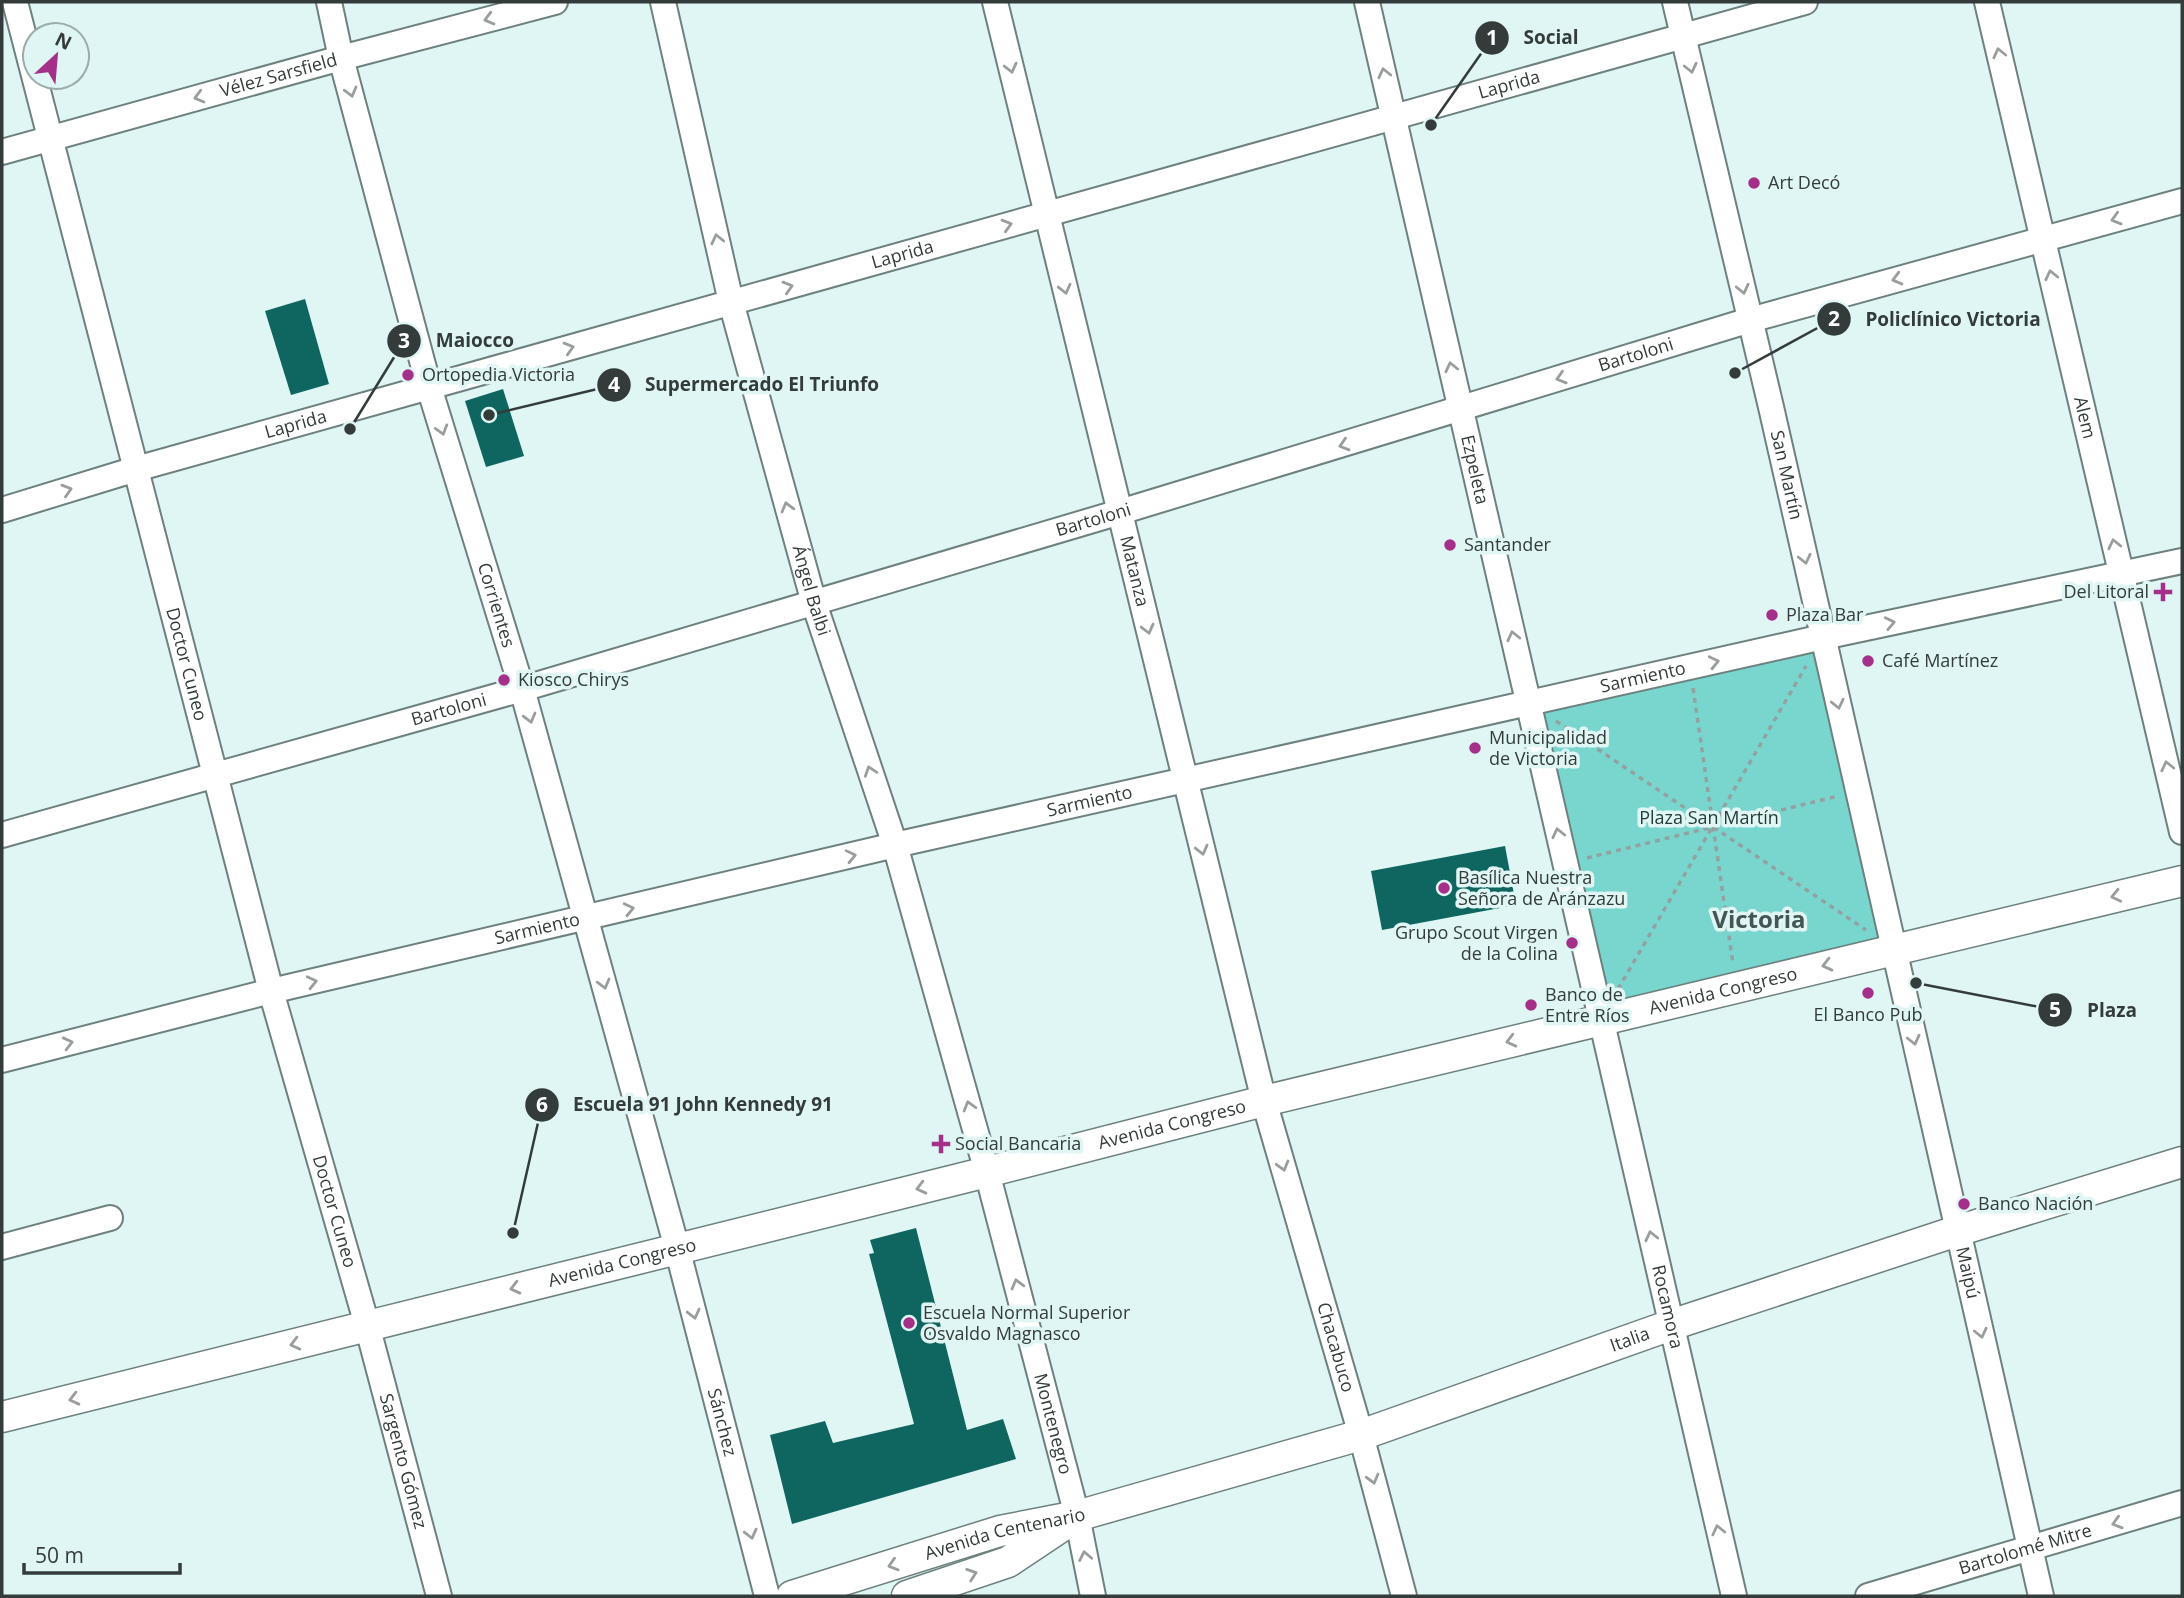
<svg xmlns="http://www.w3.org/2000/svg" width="2184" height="1598" viewBox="0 0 2184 1598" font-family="'Open Sans',sans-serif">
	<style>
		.green { fill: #79d6cf }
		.building { fill: #0f6661 }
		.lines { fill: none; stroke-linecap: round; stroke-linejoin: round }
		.minor-casing { stroke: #6d817f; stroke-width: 28 }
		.tertiary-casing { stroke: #6d817f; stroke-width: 33 }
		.path { stroke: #92a2a0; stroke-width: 3.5; stroke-dasharray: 5 5; stroke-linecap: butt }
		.minor { stroke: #fff; stroke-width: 24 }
		.tertiary { stroke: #fff; stroke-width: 30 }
		.oneway { stroke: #999e9d }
		.poi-dot { fill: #a53089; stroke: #e0f6f4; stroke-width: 2.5 }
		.labels { text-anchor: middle; stroke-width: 7; stroke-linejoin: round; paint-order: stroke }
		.street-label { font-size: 18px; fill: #333c3b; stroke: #e0f6f4 }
		.poi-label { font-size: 18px; fill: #333c3b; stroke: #e0f6f4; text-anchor: start }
		.park-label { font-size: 18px; fill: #233c39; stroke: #e0f6f4 }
		.district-label { font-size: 24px; font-weight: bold; fill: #435554; stroke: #e0f6f4 }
		.leader { fill: none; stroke: #333c3b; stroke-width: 2.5 }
		.callout-dot { fill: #333c3b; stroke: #e0f6f4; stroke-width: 2.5 }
		.mark-label { font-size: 21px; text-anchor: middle; font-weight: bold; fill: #fff }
		.callout-label { font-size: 19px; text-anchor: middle; font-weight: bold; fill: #333c3b; stroke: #e0f6f4; stroke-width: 7; stroke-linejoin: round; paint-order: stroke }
	</style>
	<rect width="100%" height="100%" fill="#e0f6f4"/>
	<path class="green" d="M1823 637 1894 949 1601 1019 1528 703Z"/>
	<g class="building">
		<path d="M305 299 329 384 291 395 265 311Z"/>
		<path d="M503 389 524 456 486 467 465 401Z"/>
		<path d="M1505 846 1516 905 1382 930 1371 871Z"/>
		<path d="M916 1228 967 1430 1003 1419 1016 1459 792 1524 770 1435 825 1421 833 1443 914 1424 869 1254 874 1253 870 1240Z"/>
	</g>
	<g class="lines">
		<g class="minor-casing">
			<g id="minor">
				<path id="s1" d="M15 2 271 991 367 1325 439 1596"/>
				<path id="s2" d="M329 2 341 58 429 387 522 689 677 1248 767 1596"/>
				<path id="s3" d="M663 2 731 302 814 603 895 845 987 1172 1077 1516 1093 1596"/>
				<path id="s4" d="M995 2 1264 1101 1361 1435 1404 1596"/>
				<path id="s5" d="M1367 2 1734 1596"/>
				<path id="s6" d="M1675 2 1771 407 2041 1596"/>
				<path id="s7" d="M1987 2 2182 832"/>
				<path id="s8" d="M2 152 341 58 555 2"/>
				<path id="s9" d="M2 510 136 469 1805 2"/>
				<path id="s10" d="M2 835 522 689 1120 512 1750 320 2182 201"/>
				<path id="s11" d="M2 1060 271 991 895 845 1823 637 2182 561"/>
				<path d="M2 1247 110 1218"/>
				<path id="s12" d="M1868 1596 2182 1503"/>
			</g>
		</g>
		<g class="tertiary-casing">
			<g id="tertiary">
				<path id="s13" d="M2 1417 987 1172 1264 1101 2182 881"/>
				<path id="s14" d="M792 1596 1000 1531 1077 1516 1361 1435 1671 1325 1957 1231 2182 1162"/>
				<path d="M907 1596 1008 1562 1065 1524"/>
			</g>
		</g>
		<g class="path">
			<path d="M1693 688 1733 964"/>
			<path d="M1556 721 1866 930"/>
			<path d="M1587 858 1838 796"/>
			<path d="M1618 989 1806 666"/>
		</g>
		<use href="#minor" class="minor"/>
		<use href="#tertiary" class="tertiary"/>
	</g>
	<defs><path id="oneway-chevron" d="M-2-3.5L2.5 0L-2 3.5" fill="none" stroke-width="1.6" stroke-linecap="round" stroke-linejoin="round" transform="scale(1.75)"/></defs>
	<g class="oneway">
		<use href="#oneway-chevron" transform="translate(489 19) rotate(165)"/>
		<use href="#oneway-chevron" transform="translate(1999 53) rotate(-103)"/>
		<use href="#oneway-chevron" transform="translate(1011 68) rotate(76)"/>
		<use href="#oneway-chevron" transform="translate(1691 68) rotate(77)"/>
		<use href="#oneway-chevron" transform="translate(1384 73) rotate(-103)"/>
		<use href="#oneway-chevron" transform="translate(351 92) rotate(75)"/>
		<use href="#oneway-chevron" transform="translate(199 97) rotate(165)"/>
		<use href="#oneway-chevron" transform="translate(2116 219) rotate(164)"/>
		<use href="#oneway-chevron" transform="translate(1007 225) rotate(-16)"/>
		<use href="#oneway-chevron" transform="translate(717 239) rotate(-103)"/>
		<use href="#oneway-chevron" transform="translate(2051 275) rotate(-103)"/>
		<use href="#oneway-chevron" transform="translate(1897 279) rotate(165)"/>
		<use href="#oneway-chevron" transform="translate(788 287) rotate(-16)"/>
		<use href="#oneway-chevron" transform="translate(1065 289) rotate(76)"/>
		<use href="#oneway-chevron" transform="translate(1743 289) rotate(77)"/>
		<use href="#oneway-chevron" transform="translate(569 348) rotate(-16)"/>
		<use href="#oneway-chevron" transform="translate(1451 367) rotate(-103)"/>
		<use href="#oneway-chevron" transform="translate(1561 378) rotate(163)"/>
		<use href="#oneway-chevron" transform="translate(442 430) rotate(73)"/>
		<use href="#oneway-chevron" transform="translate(1344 445) rotate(163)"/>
		<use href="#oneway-chevron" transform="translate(67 490) rotate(-17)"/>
		<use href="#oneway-chevron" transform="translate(787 507) rotate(-105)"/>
		<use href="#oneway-chevron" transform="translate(2114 544) rotate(-103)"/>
		<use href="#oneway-chevron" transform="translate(1805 559) rotate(77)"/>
		<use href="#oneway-chevron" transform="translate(1890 623) rotate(-12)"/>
		<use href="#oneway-chevron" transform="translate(1148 629) rotate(76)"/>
		<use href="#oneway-chevron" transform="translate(1513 636) rotate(-103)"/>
		<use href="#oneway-chevron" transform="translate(1714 662) rotate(-13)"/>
		<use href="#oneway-chevron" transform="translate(1838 704) rotate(77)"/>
		<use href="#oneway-chevron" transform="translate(530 718) rotate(75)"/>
		<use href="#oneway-chevron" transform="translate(2167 766) rotate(-103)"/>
		<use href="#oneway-chevron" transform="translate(870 771) rotate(-109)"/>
		<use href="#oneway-chevron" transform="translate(1558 833) rotate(-103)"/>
		<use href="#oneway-chevron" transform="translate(1202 850) rotate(76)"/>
		<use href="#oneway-chevron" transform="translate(851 856) rotate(-13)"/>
		<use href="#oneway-chevron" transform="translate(2116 896) rotate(167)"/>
		<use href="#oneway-chevron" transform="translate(629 909) rotate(-13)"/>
		<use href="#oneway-chevron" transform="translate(1827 965) rotate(166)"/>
		<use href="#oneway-chevron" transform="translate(312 982) rotate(-13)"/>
		<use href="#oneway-chevron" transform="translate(604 984) rotate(75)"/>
		<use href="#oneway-chevron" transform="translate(1914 1040) rotate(77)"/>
		<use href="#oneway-chevron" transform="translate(1511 1041) rotate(166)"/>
		<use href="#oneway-chevron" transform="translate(68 1043) rotate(-14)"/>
		<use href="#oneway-chevron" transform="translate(969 1106) rotate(-106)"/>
		<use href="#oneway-chevron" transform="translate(1283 1166) rotate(74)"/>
		<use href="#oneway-chevron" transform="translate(921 1188) rotate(166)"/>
		<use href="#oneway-chevron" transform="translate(1651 1236) rotate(-103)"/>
		<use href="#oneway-chevron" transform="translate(1017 1284) rotate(-105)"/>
		<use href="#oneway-chevron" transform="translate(515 1288) rotate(166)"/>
		<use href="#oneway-chevron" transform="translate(694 1314) rotate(76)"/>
		<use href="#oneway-chevron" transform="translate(1981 1333) rotate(77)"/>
		<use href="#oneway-chevron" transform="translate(295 1344) rotate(166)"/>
		<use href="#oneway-chevron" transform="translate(74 1399) rotate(166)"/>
		<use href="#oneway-chevron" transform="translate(1373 1479) rotate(75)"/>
		<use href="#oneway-chevron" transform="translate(2117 1523) rotate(163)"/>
		<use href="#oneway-chevron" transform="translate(1718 1530) rotate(-103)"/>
		<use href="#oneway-chevron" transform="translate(751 1534) rotate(76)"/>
		<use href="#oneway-chevron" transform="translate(1085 1556) rotate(-101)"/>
		<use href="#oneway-chevron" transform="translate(893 1565) rotate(163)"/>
		<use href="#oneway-chevron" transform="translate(972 1574) rotate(-19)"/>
	</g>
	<g class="poi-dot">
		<circle cx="1754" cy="183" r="7"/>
		<circle cx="408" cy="375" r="7"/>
		<circle cx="1450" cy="545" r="7"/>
		<path d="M2159.5 581.5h7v7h7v7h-7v7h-7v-7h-7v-7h7z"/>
		<circle cx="1772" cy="615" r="7"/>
		<circle cx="1868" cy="661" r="7"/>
		<circle cx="504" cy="680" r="7"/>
		<circle cx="1475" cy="748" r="7"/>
		<circle cx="1444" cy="888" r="7"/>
		<circle cx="1572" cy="943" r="7"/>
		<circle cx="1868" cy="993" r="7"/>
		<circle cx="1531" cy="1005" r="7"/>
		<path d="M937.5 1133.5h7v7h7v7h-7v7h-7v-7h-7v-7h7z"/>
		<circle cx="1964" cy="1204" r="7"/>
		<circle cx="909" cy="1323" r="7"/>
	</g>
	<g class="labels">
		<g class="street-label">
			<text dy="6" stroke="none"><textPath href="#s8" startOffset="287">Vélez Sarsfield</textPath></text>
			<text dy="6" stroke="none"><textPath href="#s9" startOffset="1566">Laprida</textPath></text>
			<text dy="6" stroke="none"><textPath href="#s9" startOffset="936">Laprida</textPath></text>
			<text dy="6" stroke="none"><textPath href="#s10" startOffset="1703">Bartoloni</textPath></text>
			<text dy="6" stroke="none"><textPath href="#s7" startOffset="427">Alem</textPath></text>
			<text dy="6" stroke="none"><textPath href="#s9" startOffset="306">Laprida</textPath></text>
			<text dy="6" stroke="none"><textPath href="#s5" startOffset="480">Ezpeleta</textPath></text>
			<text dy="6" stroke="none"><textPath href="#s6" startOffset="486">San Martín</textPath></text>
			<text dy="6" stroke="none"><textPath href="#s10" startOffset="1136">Bartoloni</textPath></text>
			<text dy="6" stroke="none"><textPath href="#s4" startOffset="586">Matanza</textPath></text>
			<text dy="6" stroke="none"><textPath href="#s3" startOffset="607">Ángel Balbi</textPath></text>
			<text dy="6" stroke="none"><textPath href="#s2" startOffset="626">Corrientes</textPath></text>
			<text dy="6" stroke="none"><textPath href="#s1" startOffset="684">Doctor Cuneo</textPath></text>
			<text dy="6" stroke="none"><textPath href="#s11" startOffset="1685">Sarmiento</textPath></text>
			<text dy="6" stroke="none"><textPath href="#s10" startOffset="464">Bartoloni</textPath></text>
			<text dy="6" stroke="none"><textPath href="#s11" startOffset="1118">Sarmiento</textPath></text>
			<text dy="6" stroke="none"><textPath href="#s11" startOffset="551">Sarmiento</textPath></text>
			<text dy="6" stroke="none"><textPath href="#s13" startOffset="1773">Avenida Congreso</textPath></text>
			<text dy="6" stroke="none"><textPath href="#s13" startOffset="1206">Avenida Congreso</textPath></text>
			<text dy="6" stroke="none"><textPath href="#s1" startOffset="1251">Doctor Cuneo</textPath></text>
			<text dy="6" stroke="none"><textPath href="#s13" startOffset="639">Avenida Congreso</textPath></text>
			<text dy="6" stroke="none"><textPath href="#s6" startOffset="1304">Maipú</textPath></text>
			<text dy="6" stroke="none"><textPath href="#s5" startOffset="1339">Rocamora</textPath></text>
			<text dy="6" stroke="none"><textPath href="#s14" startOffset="877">Italia</textPath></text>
			<text dy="6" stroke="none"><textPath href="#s4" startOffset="1388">Chacabuco</textPath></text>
			<text dy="6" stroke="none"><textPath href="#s2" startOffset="1474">Sánchez</textPath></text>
			<text dy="6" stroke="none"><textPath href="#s3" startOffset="1475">Montenegro</textPath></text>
			<text dy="6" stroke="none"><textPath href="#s1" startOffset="1510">Sargento Gómez</textPath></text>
			<text dy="6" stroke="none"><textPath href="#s14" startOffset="222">Avenida Centenario</textPath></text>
			<text dy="6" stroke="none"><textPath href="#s12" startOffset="164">Bartolomé Mitre</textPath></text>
		</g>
		<g class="poi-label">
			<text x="1768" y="189">Art Decó</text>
			<text x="422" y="381">Ortopedia Victoria</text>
			<text x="1464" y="551">Santander</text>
			<text x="2149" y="598" text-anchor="end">Del Litoral</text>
			<text x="1786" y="621">Plaza Bar</text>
			<text x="1882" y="667">Café Martínez</text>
			<text x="518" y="686">Kiosco Chirys</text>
			<text x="1489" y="744">Municipalidad<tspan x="1489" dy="21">de Victoria</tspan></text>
			<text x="1458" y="884">Basílica Nuestra<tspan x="1458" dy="21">Señora de Aránzazu</tspan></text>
			<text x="1558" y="939" text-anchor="end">Grupo Scout Virgen<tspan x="1558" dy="21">de la Colina</tspan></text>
			<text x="1545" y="1001">Banco de<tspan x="1545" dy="21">Entre Ríos</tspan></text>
			<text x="1868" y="1021" text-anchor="middle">El Banco Pub</text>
			<text x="955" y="1150">Social Bancaria</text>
			<text x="1978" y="1210">Banco Nación</text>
			<text x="923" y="1319">Escuela Normal Superior<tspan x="923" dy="21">Osvaldo Magnasco</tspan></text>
		</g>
		<g class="park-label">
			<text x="1709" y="824">Plaza San Martín</text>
		</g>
		<g class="district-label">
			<text x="1759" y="928">Victoria</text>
		</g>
	</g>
	<path class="leader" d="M1431 125L1492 38M1735 373L1834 319M350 429L404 341M489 415L614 385M1916 983L2055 1010M513 1233L542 1105"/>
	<g class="callout-dot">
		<circle cx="1431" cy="125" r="7"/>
		<circle cx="1735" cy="373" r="7"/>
		<circle cx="350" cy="429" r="7"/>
		<circle cx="489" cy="415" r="7"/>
		<circle cx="1916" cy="983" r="7"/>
		<circle cx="513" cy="1233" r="7"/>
		<circle cx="1492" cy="38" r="18"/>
		<circle cx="1834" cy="319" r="18"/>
		<circle cx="404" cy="341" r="18"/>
		<circle cx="614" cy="385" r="18"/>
		<circle cx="2055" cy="1010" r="18"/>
		<circle cx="542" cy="1105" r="18"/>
	</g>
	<g class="mark-label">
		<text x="1492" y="45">1</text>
		<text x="1834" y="326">2</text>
		<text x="404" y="348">3</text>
		<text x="614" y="392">4</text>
		<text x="2055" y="1017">5</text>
		<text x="542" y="1112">6</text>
	</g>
	<g class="callout-label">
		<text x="1551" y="44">Social</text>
		<text x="1953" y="326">Policlínico Victoria</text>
		<text x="475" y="347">Maiocco</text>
		<text x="762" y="391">Supermercado El Triunfo</text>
		<text x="2112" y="1017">Plaza</text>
		<text x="703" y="1111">Escuela 91 John Kennedy 91</text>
	</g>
	<rect width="2184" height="1598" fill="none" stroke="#333c3b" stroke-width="7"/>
	<g transform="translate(56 56) rotate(26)"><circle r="33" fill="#e0f6f4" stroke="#9bacaa" stroke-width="2"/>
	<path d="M0-5L12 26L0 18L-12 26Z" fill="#a53089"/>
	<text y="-10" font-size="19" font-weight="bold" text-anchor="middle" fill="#333c3b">N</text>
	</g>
	<path d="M24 1563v10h156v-10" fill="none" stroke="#333c3b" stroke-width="3.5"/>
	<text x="35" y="1563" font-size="21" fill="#333c3b" stroke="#e0f6f4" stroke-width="5" paint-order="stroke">50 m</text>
</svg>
